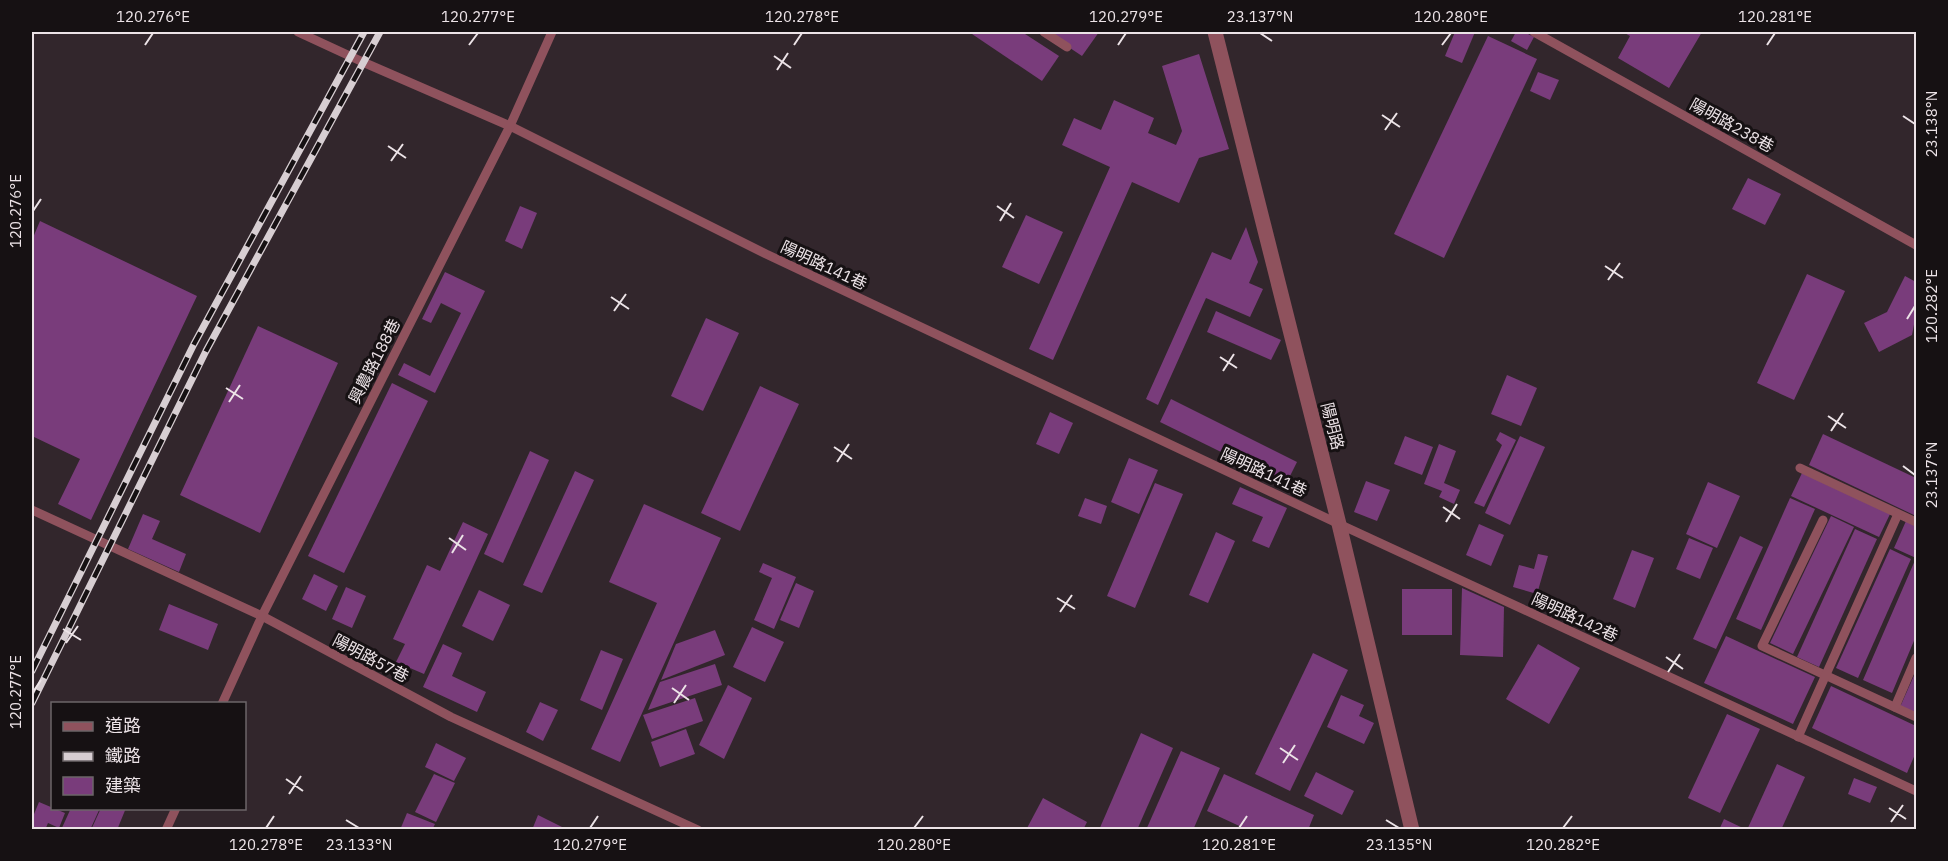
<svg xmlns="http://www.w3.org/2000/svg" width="1948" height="861" viewBox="0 0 1948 861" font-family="'IBM Plex Sans','Noto Sans TC',sans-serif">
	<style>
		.building { fill: #793c7b }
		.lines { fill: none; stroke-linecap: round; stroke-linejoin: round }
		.service { stroke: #8f525d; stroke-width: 9 }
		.tertiary { stroke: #8f525d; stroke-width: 15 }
		.rail-casing { stroke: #d7ced2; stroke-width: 7 }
		.rail { stroke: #161113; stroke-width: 4.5; stroke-dasharray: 14; stroke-linecap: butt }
		.ticks { fill: none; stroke: #ece3e7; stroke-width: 2 }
		.labels { text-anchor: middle; stroke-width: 6; stroke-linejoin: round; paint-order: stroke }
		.street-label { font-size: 16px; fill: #ece3e7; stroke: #161113 }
		.neatline { fill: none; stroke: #ece3e7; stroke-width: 2 }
		.ticks-label { font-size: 15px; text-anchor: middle; fill: #ece3e7 }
	</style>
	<rect width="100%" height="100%" fill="#32262c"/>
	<g class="building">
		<path d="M969 32H1022L1059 56 1042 81Z"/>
		<path d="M1046 32H1099L1082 56Z"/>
		<path d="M1455 32H1475L1462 63 1445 56Z"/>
		<path d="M1516 32H1524L1534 37 1527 50 1511 41Z"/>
		<path d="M1623 32H1702L1669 88 1618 58 1630 36Z"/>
		<path d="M1488 36 1537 59 1444 258 1394 234Z"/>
		<path d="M1199 54 1229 149 1199 158 1179 203 1132 182 1053 360 1029 349 1110 167 1062 145 1074 118 1101 130 1114 100 1154 118 1148 133 1176 145 1182 131 1162 66Z"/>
		<path d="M1538 72 1559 80 1550 100 1530 91Z"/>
		<path d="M1748 178 1781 194 1765 225 1732 209Z"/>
		<path d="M520 206 537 213 522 249 505 241Z"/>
		<path d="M1026 215 1063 232 1039 284 1002 267Z"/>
		<path d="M40 221 197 296 91 520 58 504 80 459 32 436V240Z"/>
		<path d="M1246 227 1258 262 1249 283 1263 289 1250 317 1206 298 1158 405 1146 399 1212 252 1231 260Z"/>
		<path d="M445 272 485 291 435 393 398 375 404 363 430 376 461 313 441 303 431 323 422 319Z"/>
		<path d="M1807 274 1845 291 1794 400 1757 383Z"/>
		<path d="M1905 276 1916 282V314L1912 335 1879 352 1864 323 1887 312Z"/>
		<path d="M1216 311 1281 340 1271 360 1207 332Z"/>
		<path d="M706 318 739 333 703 411 671 396Z"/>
		<path d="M258 326 338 363 260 533 180 495Z"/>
		<path d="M1507 375 1537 388 1521 426 1491 414Z"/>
		<path d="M392 383 428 401 344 573 308 556Z"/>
		<path d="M760 386 799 404 740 531 701 513Z"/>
		<path d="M1171 399 1297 462 1286 484 1160 422Z"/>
		<path d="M1050 412 1073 423 1059 454 1036 444Z"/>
		<path d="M1500 432 1516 440 1484 507 1474 503 1502 445 1496 440Z"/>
		<path d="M1823 434 1916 478V516L1809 465Z"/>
		<path d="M1405 436 1433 447 1422 475 1394 464Z"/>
		<path d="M1520 436 1545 447 1510 525 1485 513Z"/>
		<path d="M1439 444 1456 451 1444 483 1460 490 1454 504 1439 497 1442 491 1424 484Z"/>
		<path d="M530 451 549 460 503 563 484 554Z"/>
		<path d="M1129 458 1158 470 1139 514 1111 502Z"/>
		<path d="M575 471 594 480 542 593 523 585Z"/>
		<path d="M1802 473 1890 514 1879 537 1791 496Z"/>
		<path d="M1366 481 1390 490 1377 521 1354 512Z"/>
		<path d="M1708 482 1740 496 1717 548 1686 534Z"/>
		<path d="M1155 483 1183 494 1135 608 1107 596Z"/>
		<path d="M1240 487 1287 508 1269 548 1252 541 1263 517 1232 504Z"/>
		<path d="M1085 498 1107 506 1101 524 1078 516Z"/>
		<path d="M1790 498 1815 509 1761 630 1736 619Z"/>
		<path d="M644 504 721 538 620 762 591 749 657 603 609 582Z"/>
		<path d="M143 514 160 521 152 539 186 554 179 572 128 549Z"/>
		<path d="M1831 516 1854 527 1793 654 1770 643Z"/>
		<path d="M1906 521 1916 525V636L1892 693 1863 680 1916 558 1894 548Z"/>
		<path d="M463 522 488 534 424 674 396 662 405 644 393 639 427 565 440 571Z"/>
		<path d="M1479 524 1504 535 1491 566 1466 555Z"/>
		<path d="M1855 529 1877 539 1819 667 1797 657Z"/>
		<path d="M1216 532 1235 541 1208 603 1189 595Z"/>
		<path d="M1740 536 1763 547 1716 649 1693 639Z"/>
		<path d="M1689 538 1713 548 1700 579 1676 569Z"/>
		<path d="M1890 549 1911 559 1858 678 1836 668Z"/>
		<path d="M1632 550 1654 558 1635 608 1613 599Z"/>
		<path d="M1538 554 1548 556 1537 594 1513 587 1519 565 1534 569Z"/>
		<path d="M763 563 796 577 774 629 754 620 772 578 759 572Z"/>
		<path d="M314 574 338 586 326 611 302 599Z"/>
		<path d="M796 583 814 591 799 628 780 620Z"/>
		<path d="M346 587 366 596 352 628 332 619Z"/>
		<path d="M1462 588 1504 607 1503 657 1460 655Z"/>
		<rect x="1402" y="589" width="50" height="46"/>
		<path d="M479 590 510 605 493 641 462 626Z"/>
		<path d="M169 604 218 624 208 650 159 630Z"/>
		<path d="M752 627 784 642 765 682 733 667Z"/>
		<path d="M715 630 725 655 661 680 676 644Z"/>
		<path d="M1726 636 1815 677 1793 724 1704 683Z"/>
		<path d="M443 644 462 653 452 676 486 692 477 712 423 687Z"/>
		<path d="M1538 644 1580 668 1549 724 1506 699Z"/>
		<path d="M601 650 623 659 602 710 580 700Z"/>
		<path d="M1313 653 1348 670 1290 791 1255 774Z"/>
		<path d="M715 664 722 685 648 710 660 682Z"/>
		<path d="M1916 671V715L1900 707Z"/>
		<path d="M728 685 752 698 724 759 699 745Z"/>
		<path d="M1831 686 1916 726V752L1907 773 1812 728Z"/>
		<path d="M1341 695 1364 705 1359 716 1374 723 1364 744 1327 727Z"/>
		<path d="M695 698 703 721 652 739 643 715Z"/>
		<path d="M540 702 558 710 543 741 526 732Z"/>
		<path d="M1727 714 1760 729 1720 813 1688 798Z"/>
		<path d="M686 729 695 754 660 767 651 742Z"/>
		<path d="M1141 733 1173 748 1137 830H1099Z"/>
		<path d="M436 743 466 758 454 781 425 767Z"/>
		<path d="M1181 751 1220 768 1193 830H1146Z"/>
		<path d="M1777 764 1805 777 1781 830H1747Z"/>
		<path d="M1316 772 1354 791 1342 815 1304 796Z"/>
		<path d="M434 774 455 783 436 822 415 812Z"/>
		<path d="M1224 774 1314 815 1308 830H1248L1207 811Z"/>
		<path d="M1854 778 1877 787 1870 803 1848 794Z"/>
		<path d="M1043 798 1087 822 1083 830H1026Z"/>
		<path d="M39 802 65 813 59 828 48 823 45 830H32V819Z"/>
		<path d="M71 808H100L90 830H61Z"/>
		<path d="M101 808H126L117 830H91Z"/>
		<path d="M407 813 435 824 432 830H400Z"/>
		<path d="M538 815 568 830H532Z"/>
		<path d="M1724 819 1747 830H1719Z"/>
	</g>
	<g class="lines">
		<g class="service">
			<path d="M298 32 365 63 510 126 766 254 1339 524 1916 791"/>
			<path d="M1044 32 1067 47"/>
			<path d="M1534 32 1916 245"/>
			<path d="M1800 468 1916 522"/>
			<path d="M32 510 262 616 451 717 698 830"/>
			<path d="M1823 520 1762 646 1916 717"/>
			<path d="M222 704 262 616 510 126 552 32"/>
			<path d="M1895 707 1916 658"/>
			<path d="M1798 737 1898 514"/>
			<path d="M166 830 176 808"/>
		</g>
		<path class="tertiary" d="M1215 32 1339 524 1412 830"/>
		<g class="rail-casing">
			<g id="rail">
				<path d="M32 671 194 344 364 32"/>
				<path d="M32 703 206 351 380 32"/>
			</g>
		</g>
		<use href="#rail" class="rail"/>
	</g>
	<path class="ticks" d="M1260 33 1272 41M145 45 153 33M469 45 478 33M794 45 802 33M1118 45 1126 33M1442 45 1451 33M1767 45 1775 33M774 56 791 68M777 70 788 53M1382 115 1400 127M1903 116 1915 124M1385 130 1397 113M388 146 406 158M391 161 403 144M997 206 1014 218M33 211 41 199M1000 221 1011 203M1605 266 1623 278M1608 280 1620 263M611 297 629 309M614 311 626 294M1907 319 1915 306M1220 357 1237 368M1223 371 1234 354M226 388 243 399M229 402 240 385M1828 416 1846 428M1831 431 1843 413M834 447 852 459M837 462 849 444M1903 466 1915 475M1443 507 1460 519M1446 522 1457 504M449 538 466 550M452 553 463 535M1057 598 1075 609M1060 612 1072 595M63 629 81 640M66 643 78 626M1666 657 1683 669M1668 672 1680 654M672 688 689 700M33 692 41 680M674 703 686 685M1280 748 1298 760M1283 763 1295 745M286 779 303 791M289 794 301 776M1889 808 1906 819M346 820 359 828M1386 820 1399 828M1891 822 1903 805M266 828 274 816M590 828 598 816M914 828 923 816M1239 828 1247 816M1563 828 1572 816"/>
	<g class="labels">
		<g class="street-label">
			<text transform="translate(1732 125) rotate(29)" y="6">陽明路238巷</text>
			<text transform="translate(824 265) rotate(25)" y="6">陽明路141巷</text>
			<text transform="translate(374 361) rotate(-63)" y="6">興農路188巷</text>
			<text transform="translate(1333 426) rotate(76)" y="6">陽明路</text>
			<text transform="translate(1264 472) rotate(25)" y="6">陽明路141巷</text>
			<text transform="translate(1575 617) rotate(25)" y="6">陽明路142巷</text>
			<text transform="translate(371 658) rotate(28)" y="6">陽明路57巷</text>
		</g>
	</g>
	<rect width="1948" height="861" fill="none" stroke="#161113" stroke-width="66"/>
	<rect x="51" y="702" width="195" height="108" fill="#161113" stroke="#6c6568" stroke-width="1.5"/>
	<rect x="63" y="722" width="30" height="9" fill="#8f525d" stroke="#6c6568" stroke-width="1.5"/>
	<text x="105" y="732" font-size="18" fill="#ece3e7">道路</text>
	<rect x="63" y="752" width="30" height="9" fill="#d7ced2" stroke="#6c6568" stroke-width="1.5"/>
	<text x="105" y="762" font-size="18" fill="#ece3e7">鐵路</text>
	<rect x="63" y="777" width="30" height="18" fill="#793c7b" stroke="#6c6568" stroke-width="1.5"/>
	<text x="105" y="792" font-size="18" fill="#ece3e7">建築</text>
	<rect x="33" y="33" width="1882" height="795" class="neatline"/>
	<g class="ticks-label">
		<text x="153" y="22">120.276°E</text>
		<text x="478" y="22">120.277°E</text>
		<text x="802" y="22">120.278°E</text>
		<text x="1126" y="22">120.279°E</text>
		<text x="1260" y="22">23.137°N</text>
		<text x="1451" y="22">120.280°E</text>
		<text x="1775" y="22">120.281°E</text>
		<text transform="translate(1932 124) rotate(-90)" y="5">23.138°N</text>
		<text transform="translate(16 211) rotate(-90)" y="5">120.276°E</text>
		<text transform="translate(1932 306) rotate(-90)" y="5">120.282°E</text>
		<text transform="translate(1932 475) rotate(-90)" y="5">23.137°N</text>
		<text transform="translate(16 692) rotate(-90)" y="5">120.277°E</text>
		<text x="266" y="850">120.278°E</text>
		<text x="359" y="850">23.133°N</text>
		<text x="590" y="850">120.279°E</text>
		<text x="914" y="850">120.280°E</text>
		<text x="1239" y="850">120.281°E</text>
		<text x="1399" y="850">23.135°N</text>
		<text x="1563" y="850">120.282°E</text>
	</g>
</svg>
